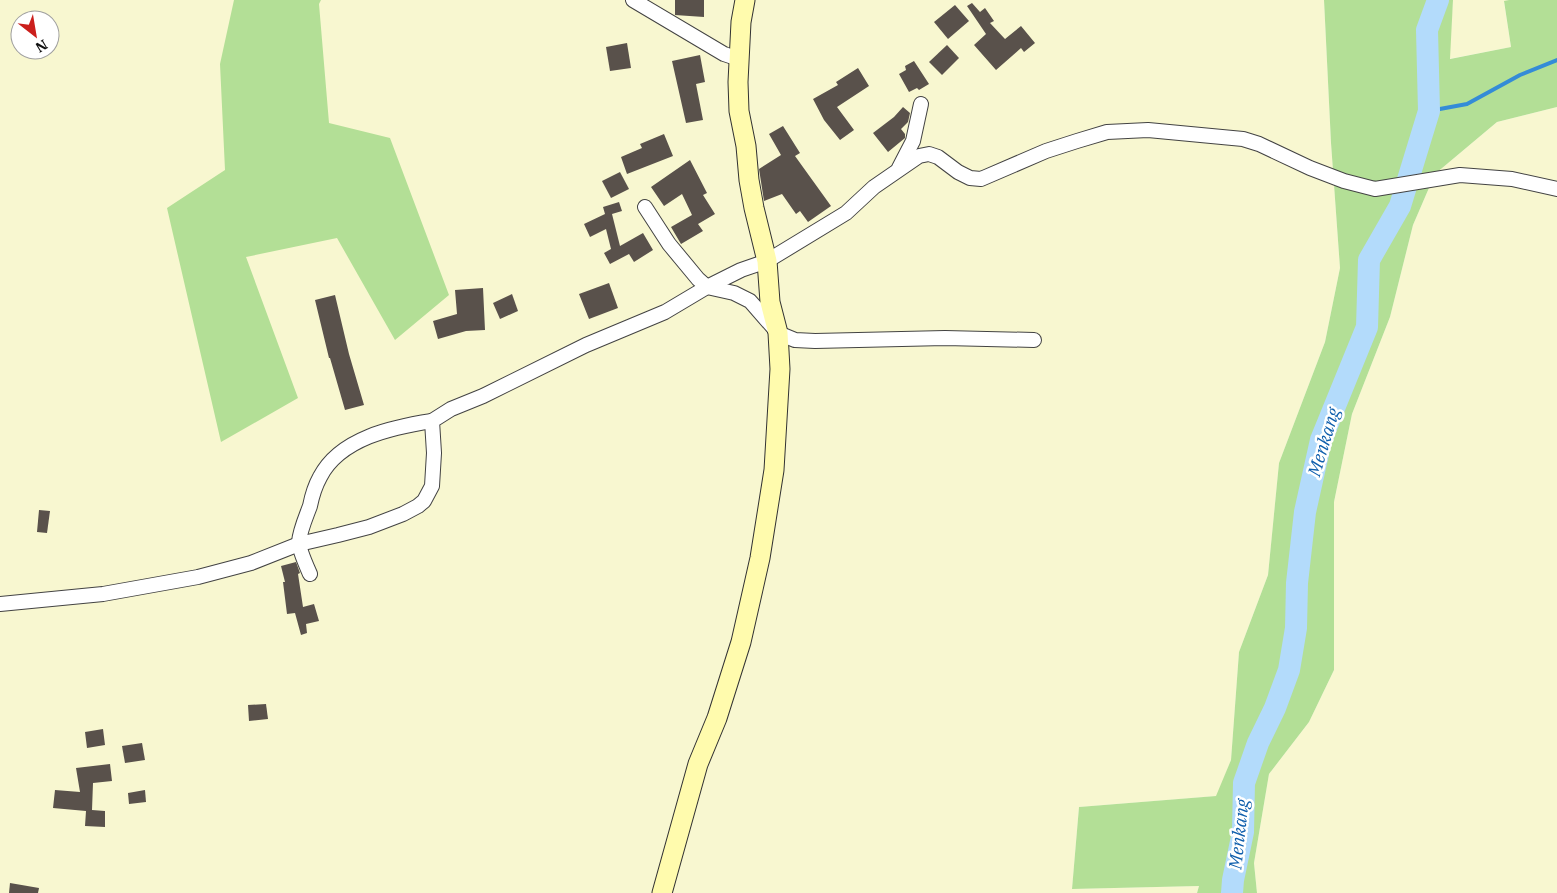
<svg xmlns="http://www.w3.org/2000/svg" width="1557" height="893" viewBox="0 0 1557 893" font-family="'IBM Plex Serif',serif">
	<style>
		.farmland { fill: #f8f7d0; fill-rule: evenodd }
		.forest { fill: #b3df96 }
		.lines { fill: none; stroke-linecap: round; stroke-linejoin: round }
		.stream { stroke: #348cd7; stroke-width: 4 }
		.river { stroke: #b3dbfb; stroke-width: 22 }
		.building { fill: #59514b }
		.street-casing { stroke: #434343; stroke-width: 16 }
		.secondary-casing { stroke: #323232; stroke-width: 21 }
		.street { stroke: #fff; stroke-width: 14 }
		.secondary { stroke: #fffbad; stroke-width: 19 }
		.labels { text-anchor: middle; stroke-width: 5; stroke-linejoin: round; paint-order: stroke }
		.water-label { font-size: 18px; font-style: italic; fill: #0e5eac; stroke: #fff }
	</style>
	<rect width="100%" height="100%" fill="#fffdf2"/>
	<g class="farmland">
		<path d="M0 0H1324L1331 143 1340 268 1325 342 1279 463 1268 575 1239 652 1231 760 1217 796 1079 807 1072 889 1199 886 1197 893H0ZM20 20H50V50H20Z"/>
		<path d="M1453 0H1509L1504 2 1511 47 1449 59Z"/>
		<path d="M1557 107V893H1257L1254 863 1269 774 1309 722 1334 670V502L1352 414 1390 317 1413 225 1435 174 1497 122Z"/>
	</g>
	<g class="forest">
		<path d="M234 0H321L319 4 329 123 390 138 449 295 395 340 337 238 246 257 298 398 221 442 167 208 225 170 220 64Z"/>
		<path d="M1324 0H1453L1450 59 1511 47 1504 1 1509 0H1557V107L1497 122 1435 174 1413 225 1390 317 1352 414 1334 502V670L1309 722 1269 774 1254 863 1257 893H1197L1199 886 1072 889 1079 807 1216 796 1231 760 1239 652 1268 575 1279 463 1325 342 1340 268 1331 143Z"/>
	</g>
	<g class="lines">
		<path class="stream" d="M1429 111 1467 104 1520 75 1557 60"/>
		<path class="river" d="M1232 893 1233 880 1243 832 1244 783 1258 743 1275 708 1289 670 1296 628 1297 583 1305 512 1321 440 1367 327 1369 260 1400 206 1429 111 1427 30 1438 0"/>
	</g>
	<g class="building">
		<path d="M675 0H704V17L675 15Z"/>
		<path d="M972 3 980 12 985 8 994 21 990 23 1005 39 1021 26 1035 43 1024 52 1021 48 996 70 974 45 986 34 967 6Z"/>
		<path d="M955 5 969 21 948 39 934 22Z"/>
		<path d="M627 43 631 68 610 71 606 47Z"/>
		<path d="M947 45 959 58 942 75 929 62Z"/>
		<path d="M700 55 705 82 696 84 703 120 686 123 672 61Z"/>
		<path d="M914 61 929 84 919 90 917 88 909 92 899 74 906 70 905 66Z"/>
		<path d="M858 68 869 86 837 107 854 130 840 140 824 120 813 99 838 85 836 82Z"/>
		<path d="M903 107 910 113 908 122 901 129 905 134V138L888 152 873 133 894 117Z"/>
		<path d="M783 126 800 153 795 156 831 206 808 222 800 211 796 214 782 194 764 201 759 169 781 155 769 134Z"/>
		<path d="M664 134 673 156 627 174 621 157 642 148 640 144Z"/>
		<path d="M690 160 707 193 703 195 715 214 698 224 703 231 681 244 671 227 692 215 682 194 664 206 651 187Z"/>
		<path d="M620 172 629 189 611 198 602 181Z"/>
		<path d="M619 202 622 211 612 214 620 246 643 233 653 250 634 262 629 254 610 264 604 253 611 249 606 229 590 237 584 224 605 214 603 207Z"/>
		<path d="M609 283 618 308 589 319 579 294Z"/>
		<path d="M483 288 485 330 466 331 438 339 433 321 457 314 455 290Z"/>
		<path d="M512 294 518 311 500 319 493 303Z"/>
		<path d="M335 295 349 354 364 405 345 410 330 358H329L315 300Z"/>
		<path d="M39 510 50 511 47 533 37 532Z"/>
		<path d="M296 562 300 573 298 574 303 607 314 604 319 621 306 624 307 633 301 635 295 613 287 614 283 582H285L281 566Z"/>
		<path d="M266 704 268 719 249 721 248 705Z"/>
		<path d="M103 729 105 745 87 748 85 732Z"/>
		<path d="M142 743 145 760 125 763 122 746Z"/>
		<path d="M110 764 112 781 93 783 92 810 105 811V827L85 826 86 811 53 808 55 790 80 792 76 768Z"/>
		<path d="M145 790 146 802 129 804 128 793Z"/>
		<path d="M10 883 39 888 38 893H9Z"/>
	</g>
	<g class="lines">
		<g class="street-casing">
			<g id="street">
				<path d="M633 0 724 54 739 59"/>
				<path d="M899 168 913 141 921 104"/>
				<path d="M645 207 669 244 698 279 707 287 734 293 750 301 778 333 795 340 815 341 945 338 1034 340"/>
				<path d="M310 574C307 567 299 550 299 542 300 530 306 517 310 506 312 496 315 486 320 477 340 438 393 427 432 421"/>
				<path d="M0 604 103 594 198 577 251 563 299 544 338 535 369 527 403 514 418 506 424 501 432 486 434 453 432 421 451 409 483 396 586 345 665 312 707 287 741 270 767 261 846 213 874 187 919 156 929 154 938 157 958 172 970 178 981 179 1046 151 1077 141 1107 132 1148 130 1243 139 1259 144 1310 168 1344 181 1375 189 1460 175 1512 179 1557 189"/>
			</g>
		</g>
		<g class="secondary-casing">
			<path id="secondary" d="M662 893 698 764 717 718 741 642 760 558 774 470 780 369 778 333 770 302 767 261 754 208 749 180 746 146 739 111 738 82 741 22 745 0"/>
		</g>
		<use href="#street" class="street"/>
		<use href="#secondary" class="secondary"/>
	</g>
	<g class="labels">
		<g class="water-label">
			<text transform="translate(1324 442) rotate(-73)" y="6">Menkang</text>
			<text transform="translate(1239 834) rotate(-84)" y="6">Menkang</text>
		</g>
	</g>
	<g transform="translate(35 35) rotate(149)"><circle r="24" fill="#ffffff" stroke="#9f9f9f"/>
	<path d="M0-4L9 19L0 12L-9 19Z" fill="#cb1f1c"/>
	<text y="-8" font-size="14" font-weight="bold" text-anchor="middle" fill="#101010">N</text>
	</g>
</svg>
